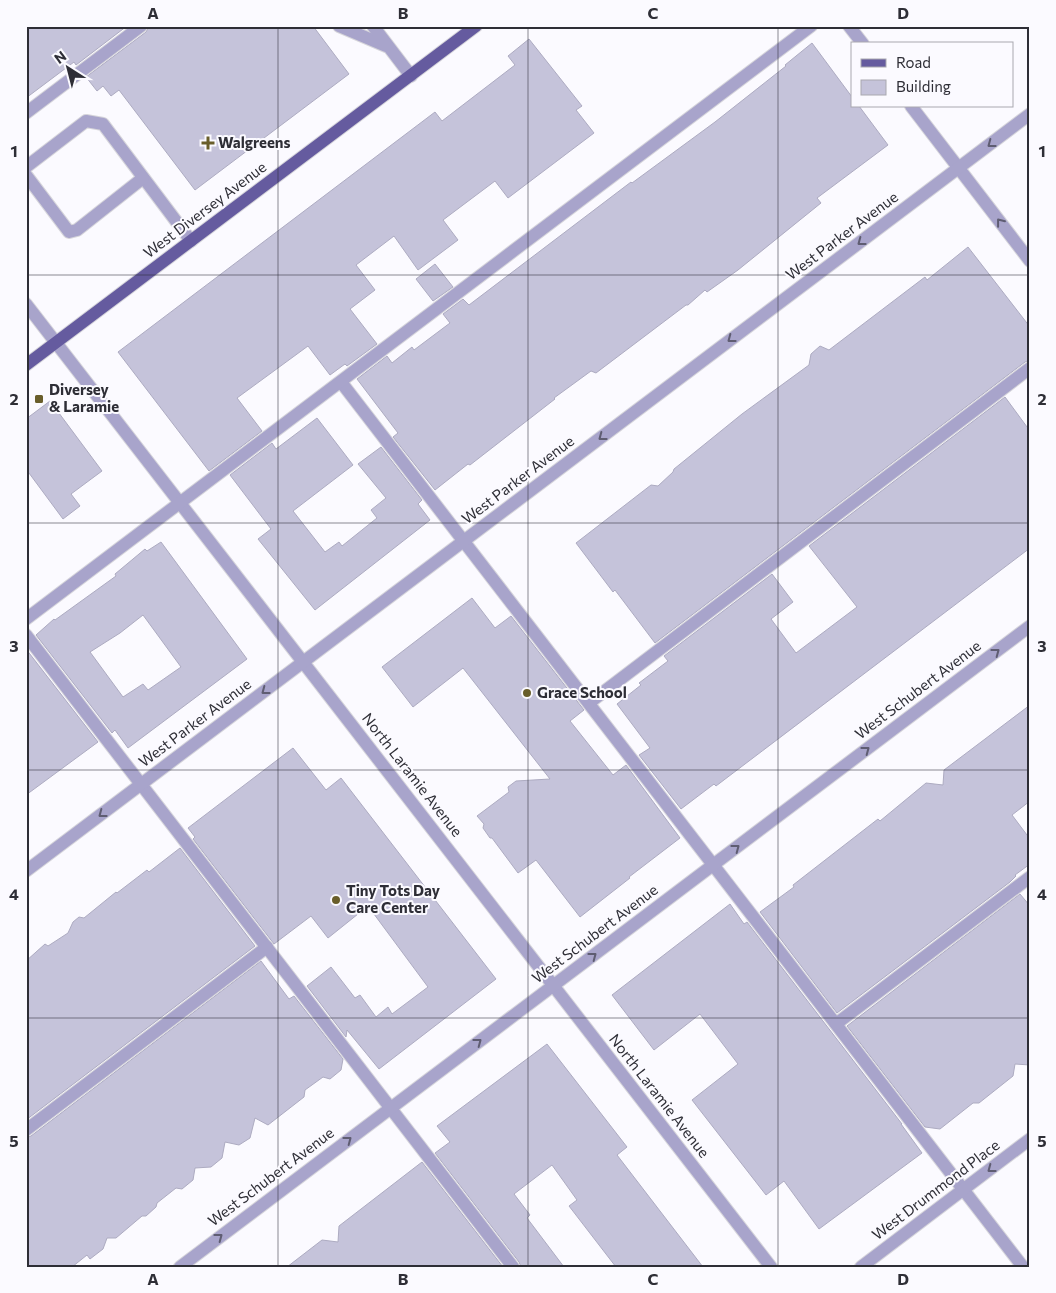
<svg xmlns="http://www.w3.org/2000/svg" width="1056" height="1293" viewBox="0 0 1056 1293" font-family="Commissioner,sans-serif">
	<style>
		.building { fill: #c5c3da; stroke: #adabc1; fill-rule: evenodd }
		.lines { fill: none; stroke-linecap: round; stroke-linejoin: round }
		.minor-casing { stroke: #d6d5db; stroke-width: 14 }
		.major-casing { stroke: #d6d5db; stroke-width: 14 }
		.minor { stroke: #a8a4cb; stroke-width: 12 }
		.major { stroke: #655b9f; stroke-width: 12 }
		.oneway { stroke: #5f5d72 }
		.grid { fill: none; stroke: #2e2e36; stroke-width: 1; stroke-opacity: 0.55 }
		.poi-dot { fill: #695e2b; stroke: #fbfaff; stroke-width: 2 }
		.labels { text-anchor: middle; stroke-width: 4; stroke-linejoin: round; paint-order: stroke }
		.poi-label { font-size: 15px; font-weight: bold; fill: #2e2e36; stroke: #fbfaff; text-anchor: start }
		.street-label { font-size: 15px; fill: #2e2e36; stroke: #fbfaff }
		.neatline { fill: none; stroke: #2e2e36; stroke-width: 2 }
		.grid-label { font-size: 16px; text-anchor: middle; font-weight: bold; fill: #2e2e36 }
	</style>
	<rect width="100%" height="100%" fill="#fbfaff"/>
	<g class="building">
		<path d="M26 26H127L76 65 74 62 26 98Z"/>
		<path d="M149 26H313L349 74 195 190 119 90 111 96 103 86 97 91 86 77 146 32Z"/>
		<path d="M529 39 582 106 576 110 594 133 508 198 495 181 443 220 458 240 418 270 394 236 356 265 375 290 350 309 377 344 347 366 345 364 330 375 308 346 237 398 262 431 209 471 118 352 435 112 442 121 515 65 508 56Z"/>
		<path d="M812 43 852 97V106H859L888 145 817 198 821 203 738 270 707 292 705 290 688 305H686L596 373 591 371 554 398 555 399 470 465 468 464 435 490 393 437 398 433 357 379 387 356 392 363 412 347 414 350 450 323 443 314 463 299 469 305 631 182 632 183 715 122 786 66 785 65Z"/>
		<path d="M968 247 1030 327V360L1025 362 655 643 615 590 613 592 576 543 651 485 658 486 673 472 674 469 742 414 809 365 811 354 820 346 829 350 925 277 927 280Z"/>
		<path d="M435 264 453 287 433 301 416 279Z"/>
		<path d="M1005 397 1030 431V548L716 786 714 784 681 809 639 755 650 748 617 704 641 685 639 683 668 661 664 656 772 574 793 602 771 619 796 653 857 607 809 546Z"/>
		<path d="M50 401 102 471 71 494 80 506 63 519 26 469V419Z"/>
		<path d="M317 418 353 465 293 511 325 552 339 542 342 546 377 518 371 510 386 498 358 464 381 447 422 500 418 504 430 520 315 610 258 539 271 529 230 475 272 443 276 449Z"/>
		<path d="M161 542 247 659 128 748 115 730 112 733 36 635 54 619 55 620 116 576 115 574 145 549 147 551ZM143 615 181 667 148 690 143 684 123 697 90 652 120 633Z"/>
		<path d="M472 598 495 628 511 616 584 710 570 721 613 775 626 765 680 838 629 877 630 878 580 917 536 860 518 873 492 838H490L483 828 484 824 477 816 509 792 508 787 516 781 550 779 463 668 413 707 382 667Z"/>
		<path d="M26 649 98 742 26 795Z"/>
		<path d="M1030 705V801L1012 815 1030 839V864L1015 875 1016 876 1010 882 837 1013 760 912 794 887 793 885 878 819 880 821 926 783 943 785 944 770Z"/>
		<path d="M293 748 326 790 341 778 496 979 379 1069 347 1030 346 1037 307 986 331 967 355 998 360 995 376 1017 388 1007 392 1014 428 987 368 906 328 938 311 916 274 944 193 839 195 837 188 828Z"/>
		<path d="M180 848 255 946 26 1120V961L45 944 48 946 68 933 73 922 79 917 84 918 116 892 117 893 147 870 149 872Z"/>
		<path d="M1020 894 1030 906V1065L1015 1064 1013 1076 979 1103H973L940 1129 925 1127 847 1026Z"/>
		<path d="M730 904 744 924 747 922 902 1124H901L922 1153 819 1229 784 1181 766 1195 692 1100 738 1064 700 1014 654 1050 612 995Z"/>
		<path d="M261 961 289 999 294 996 343 1059 341 1070 330 1079 323 1077 305 1090 304 1097 268 1125 255 1118 250 1138 239 1145 225 1142 222 1158 211 1167 195 1168 193 1180 182 1189 176 1188 157 1203 156 1207 146 1216H142L116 1238H107L103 1249 90 1259 87 1255 72 1267H26V1138L31 1136Z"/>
		<path d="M547 1044 627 1147 617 1155 703 1267H616L569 1206 577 1200 552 1165 514 1194 530 1215 527 1218 564 1267H521L519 1262 435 1153 450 1142 437 1126Z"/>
		<path d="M422 1162 503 1267H287L322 1240 338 1242 339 1226Z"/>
	</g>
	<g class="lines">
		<g class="minor-casing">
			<g id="minor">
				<path d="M339 26 386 46"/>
				<path d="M373 26 411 76"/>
				<path d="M849 26 863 44"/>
				<path d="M911 106 1030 261"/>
				<path d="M26 113 141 26"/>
				<path d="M26 167 86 121 103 124 191 241"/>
				<path d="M26 175 69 232 77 230 143 178"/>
				<path d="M26 304 771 1267"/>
				<path d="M341 382 1023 1267"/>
				<path d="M26 619 811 26"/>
				<path d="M26 635 513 1267"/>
				<path d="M589 703 1030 368"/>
				<path d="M26 871 1030 114"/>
				<path d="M836 1024 1030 877"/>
				<path d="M26 1130 267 947"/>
				<path d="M180 1267 1030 626"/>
				<path d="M861 1267 1030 1139"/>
			</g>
		</g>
		<g class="major-casing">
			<path id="major" d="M26 365 476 26"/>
		</g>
		<use href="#minor" class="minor"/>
		<use href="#major" class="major"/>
	</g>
	<defs><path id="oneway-chevron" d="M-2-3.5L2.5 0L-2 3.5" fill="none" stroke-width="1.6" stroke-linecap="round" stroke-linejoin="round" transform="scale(1.25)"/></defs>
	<g class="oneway">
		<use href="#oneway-chevron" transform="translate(991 144) rotate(143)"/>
		<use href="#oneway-chevron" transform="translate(1000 222) rotate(-128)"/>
		<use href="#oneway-chevron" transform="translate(861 242) rotate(143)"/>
		<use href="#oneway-chevron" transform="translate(731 339) rotate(143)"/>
		<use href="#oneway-chevron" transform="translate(602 437) rotate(143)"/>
		<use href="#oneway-chevron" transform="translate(996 652) rotate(-37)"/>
		<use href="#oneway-chevron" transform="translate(265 691) rotate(143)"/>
		<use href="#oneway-chevron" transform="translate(866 750) rotate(-37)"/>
		<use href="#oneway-chevron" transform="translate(102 814) rotate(143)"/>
		<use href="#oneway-chevron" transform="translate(736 848) rotate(-37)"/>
		<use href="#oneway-chevron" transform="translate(593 956) rotate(-37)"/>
		<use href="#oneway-chevron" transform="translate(478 1042) rotate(-37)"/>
		<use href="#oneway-chevron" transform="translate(348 1140) rotate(-37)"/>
		<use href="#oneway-chevron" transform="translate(991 1169) rotate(143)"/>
		<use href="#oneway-chevron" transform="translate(219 1237) rotate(-37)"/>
	</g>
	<path class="grid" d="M278 26V1267M528 26V1267M778 26V1267M26 275H1030M26 523H1030M26 770H1030M26 1018H1030"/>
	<g class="poi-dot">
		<path d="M205.5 135.5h5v5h5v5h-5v5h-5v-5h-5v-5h5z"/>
		<rect x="34" y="394" width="10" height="10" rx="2.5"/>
		<circle cx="527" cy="693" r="5"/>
		<circle cx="336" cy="900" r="5"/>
	</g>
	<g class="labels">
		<g class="poi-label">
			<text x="218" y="148">Walgreens</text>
			<text x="49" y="395">Diversey<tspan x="49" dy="17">&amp; Laramie</tspan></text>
			<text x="537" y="698">Grace School</text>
			<text x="346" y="896">Tiny Tots Day<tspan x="346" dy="17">Care Center</tspan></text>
		</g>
		<g class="street-label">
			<text transform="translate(205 210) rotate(-37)" y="5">West Diversey Avenue</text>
			<text transform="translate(842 236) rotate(-37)" y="5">West Parker Avenue</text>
			<text transform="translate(518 480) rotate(-37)" y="5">West Parker Avenue</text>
			<text transform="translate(918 690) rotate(-37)" y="5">West Schubert Avenue</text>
			<text transform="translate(195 723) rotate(-37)" y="5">West Parker Avenue</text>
			<text transform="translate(412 775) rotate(52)" y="5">North Laramie Avenue</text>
			<text transform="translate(595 934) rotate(-37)" y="5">West Schubert Avenue</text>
			<text transform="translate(659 1096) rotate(52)" y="5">North Laramie Avenue</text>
			<text transform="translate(271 1177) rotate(-37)" y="5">West Schubert Avenue</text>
			<text transform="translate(936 1190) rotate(-37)" y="5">West Drummond Place</text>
		</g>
	</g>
	<rect width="1056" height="1293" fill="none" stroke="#fbfaff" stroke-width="55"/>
	<rect x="851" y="42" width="162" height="65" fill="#fbfaff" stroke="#a9a8af"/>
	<rect x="861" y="59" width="25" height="8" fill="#655b9f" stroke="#a9a8af"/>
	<text x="896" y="68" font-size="15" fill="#2e2e36">Road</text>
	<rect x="861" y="80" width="25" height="15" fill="#c5c3da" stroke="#a9a8af"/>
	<text x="896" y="92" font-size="15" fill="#2e2e36">Building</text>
	<g transform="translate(68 68) rotate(324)" stroke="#fbfaff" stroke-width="4" paint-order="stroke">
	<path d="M0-4L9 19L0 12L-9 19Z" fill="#2e2e36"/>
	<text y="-8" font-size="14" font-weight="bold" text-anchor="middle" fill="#2e2e36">N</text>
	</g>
	<rect x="28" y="28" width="1000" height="1238" class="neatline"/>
	<g class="grid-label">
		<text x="153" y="19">A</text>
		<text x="403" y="19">B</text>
		<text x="653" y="19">C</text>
		<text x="903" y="19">D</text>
		<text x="14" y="157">1</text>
		<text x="1042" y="157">1</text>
		<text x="14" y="405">2</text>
		<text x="1042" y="405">2</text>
		<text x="14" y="652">3</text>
		<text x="1042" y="652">3</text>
		<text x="14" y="900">4</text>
		<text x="1042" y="900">4</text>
		<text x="14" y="1147">5</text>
		<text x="1042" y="1147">5</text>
		<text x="153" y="1285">A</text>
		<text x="403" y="1285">B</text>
		<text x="653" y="1285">C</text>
		<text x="903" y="1285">D</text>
	</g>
</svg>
